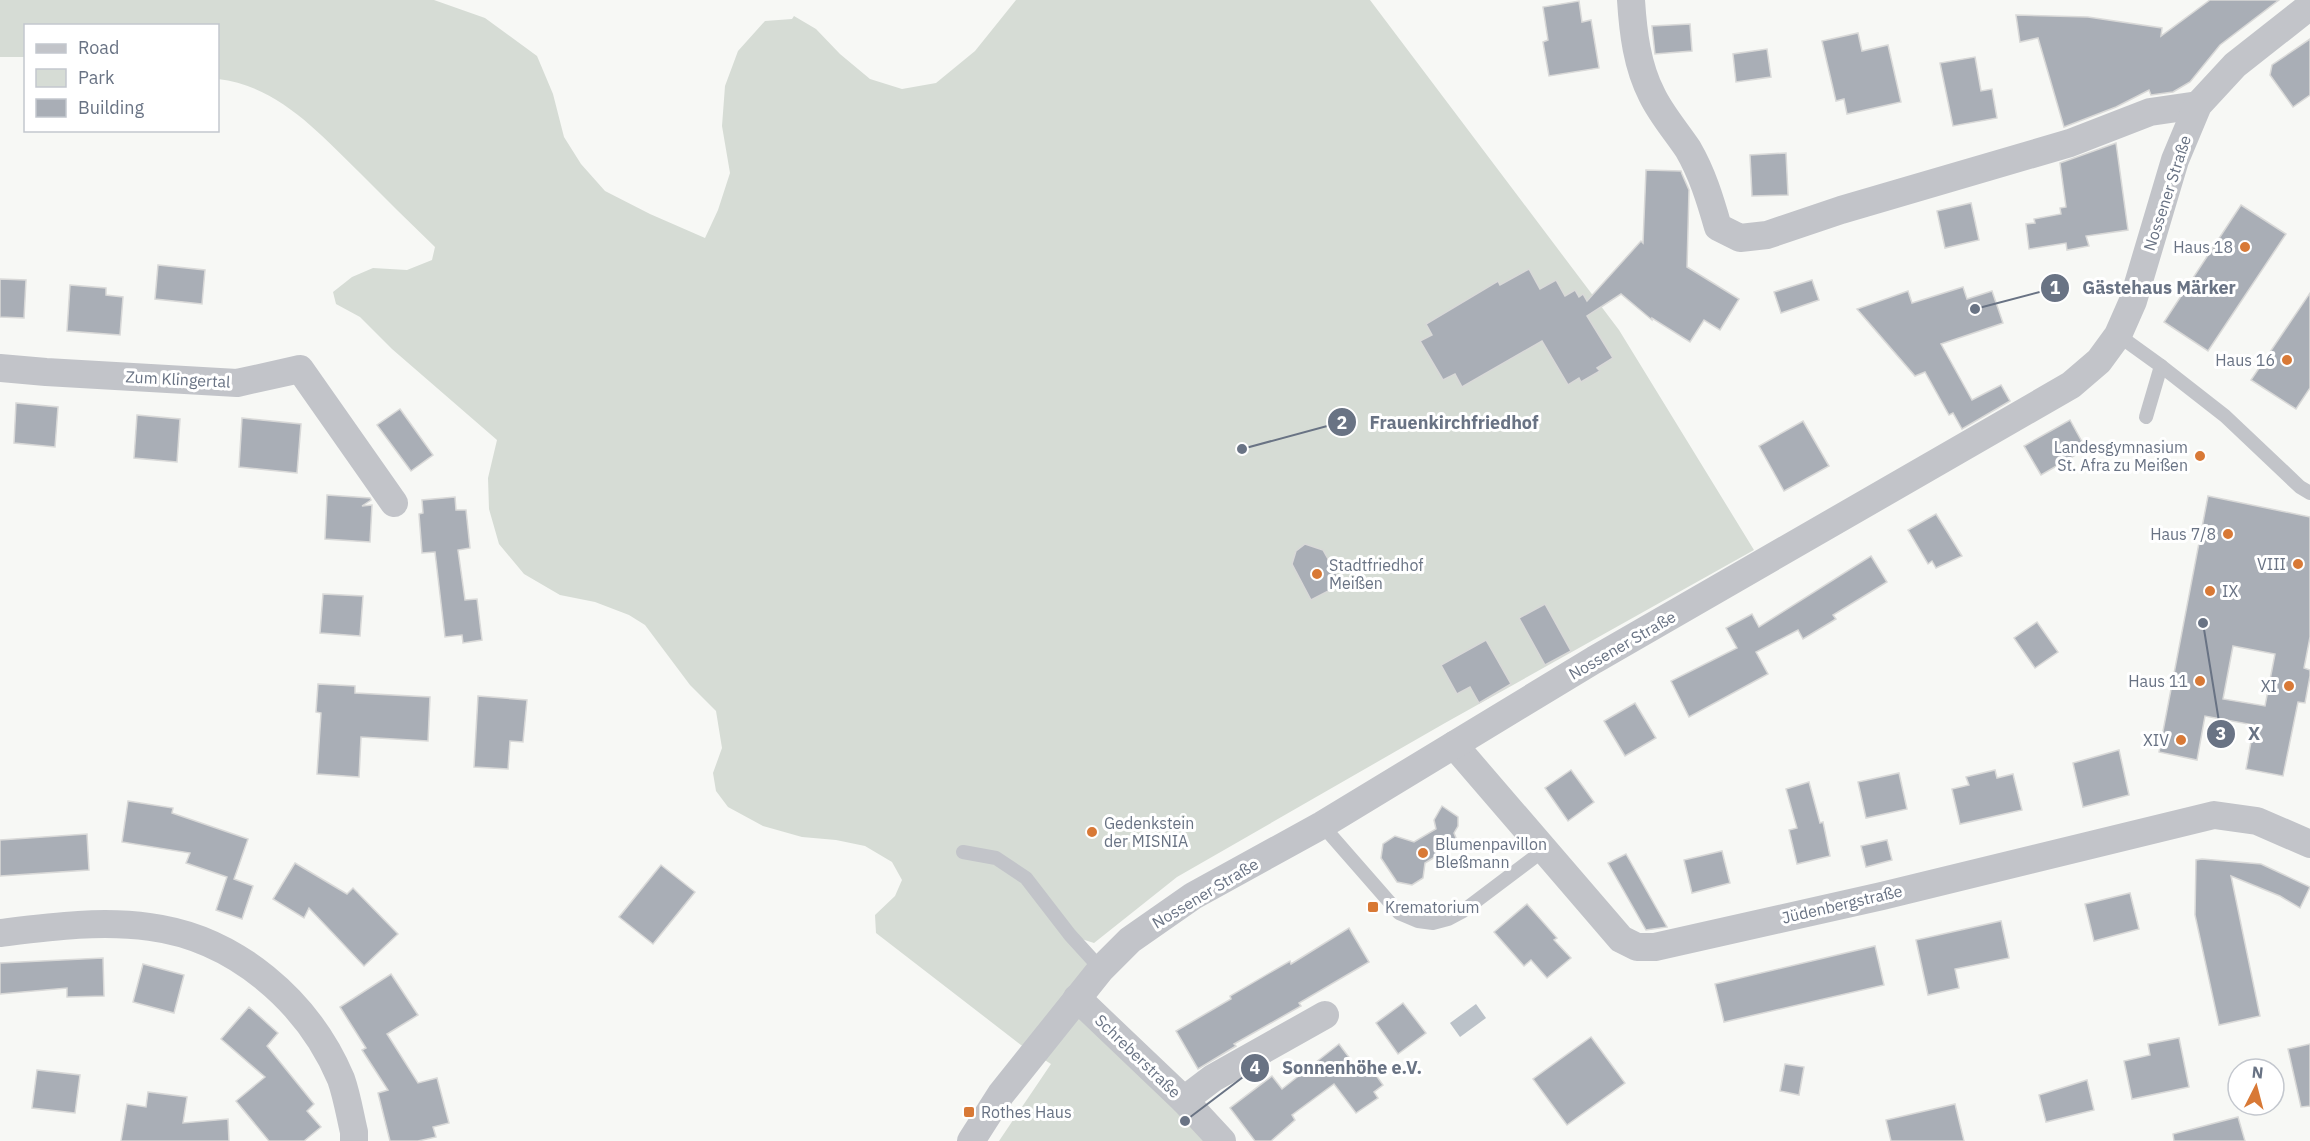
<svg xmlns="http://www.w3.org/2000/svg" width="2310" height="1141" viewBox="0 0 2310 1141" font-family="'IBM Plex Sans',sans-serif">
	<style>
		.green { fill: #d6dcd5 }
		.water { fill: #bbc2c9 }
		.building { fill: #a9aeb6; stroke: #d9d9d8; stroke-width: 1.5; fill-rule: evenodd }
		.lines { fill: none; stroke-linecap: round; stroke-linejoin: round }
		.lane { stroke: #c2c4c9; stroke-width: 14 }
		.street { stroke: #c2c4c9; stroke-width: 28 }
		.poi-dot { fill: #d87936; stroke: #fff; stroke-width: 2 }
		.labels { text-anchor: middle; stroke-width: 6; stroke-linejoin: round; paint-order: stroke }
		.street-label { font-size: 16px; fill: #697384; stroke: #fff }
		.poi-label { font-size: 16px; fill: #697384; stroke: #fff; text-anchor: end }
		.leader { fill: none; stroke: #697384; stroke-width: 2 }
		.callout-dot { fill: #697384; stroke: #fff; stroke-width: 2 }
		.mark-label { font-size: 18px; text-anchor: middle; font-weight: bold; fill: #fff }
		.callout-label { font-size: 18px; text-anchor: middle; font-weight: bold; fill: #697384; stroke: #fff; stroke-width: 6; stroke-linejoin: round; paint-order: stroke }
	</style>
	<rect width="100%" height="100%" fill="#f7f8f5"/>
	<path class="green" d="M0 0H434L485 18 537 56 553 94 564 137 581 164 605 191 650 214 705 238 718 210 730 173 722 126 725 86 738 51 765 21 792 19 794 16 816 29 840 54 870 79 902 89 936 83 975 51 1016 0H1370L1619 330 1754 550 1445 723 1177 877 1094 943 1072 936 1101 969 1078 998 1222 1141H999L1051 1064 1021 1045 876 933 875 915 895 896 902 880 892 862 865 846 836 840 802 837 763 826 728 807 716 791 713 773 722 748 716 711 690 685 645 625 629 615 595 602 560 595 524 574 499 544 489 509 488 478 497 440 392 349 360 317 336 304 333 292 352 277 373 268 407 270 432 260 435 247C410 223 385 198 360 173 319 133 278 86 218 79V26H26L25 57H0Z"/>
	<path class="water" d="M1476 1004 1486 1018 1460 1037 1450 1023Z"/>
	<g class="building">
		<path d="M2210 0H2279L2220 45 2190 82 2173 92 2151 95 2149 90 2116 107 2064 127 2038 38 2020 42 2016 15 2088 17 2162 28 2161 36Z"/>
		<path d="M1579 1 1582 22 1591 20 1599 68 1549 76 1543 42 1548 40 1543 7Z"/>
		<path d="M1690 24 1692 51 1655 54 1652 26Z"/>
		<path d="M1858 33 1862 51 1888 45 1901 102 1847 114 1844 99 1836 101 1822 41Z"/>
		<path d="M2310 39V95L2293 107 2270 75 2272 65Z"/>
		<path d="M1767 49 1771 77 1736 82 1733 54Z"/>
		<path d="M1975 57 1981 91 1992 89 1997 118 1953 126 1940 63Z"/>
		<path d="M2116 143 2128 230 2086 236 2089 246 2067 250 2066 243 2029 249 2026 224 2035 223 2034 219 2061 214 2060 208 2066 207 2060 163Z"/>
		<path d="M1786 153 1788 195 1752 196 1750 155Z"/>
		<path d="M1646 170 1681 171 1682 174 1689 190 1687 267 1739 299 1720 330 1704 320 1690 342 1652 318V320L1621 294 1587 316 1613 358 1597 368 1600 371 1581 382 1579 378 1568 385 1542 341 1462 387 1455 374 1443 380 1420 341 1432 335 1426 324 1498 281 1500 285 1529 269 1540 289 1556 280 1565 296 1575 290 1579 297 1583 294 1587 301 1641 241 1643 243Z"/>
		<path d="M1971 203 1979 240 1945 248 1937 211Z"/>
		<path d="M2241 205 2286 234 2208 351 2164 322Z"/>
		<path d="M158 265 205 270 202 304 155 299Z"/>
		<path d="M0 279 26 280 24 318 0 317Z"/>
		<path d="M1812 280 1819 300 1781 313 1774 292Z"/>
		<path d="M70 285 106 288V295L123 297 120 335 67 331Z"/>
		<path d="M1963 287 1967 299 1992 291 2003 323 1941 344 1972 400 2001 385 2010 401 1962 429 1953 413 1949 415 1925 372 1915 376 1857 309 1908 291 1912 303Z"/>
		<path d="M2310 293V388L2296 409 2251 380Z"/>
		<path d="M16 403 58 407 55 447 14 443Z"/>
		<path d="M400 409 433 455 411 471 377 425Z"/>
		<path d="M137 415 180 419 177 462 134 458Z"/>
		<path d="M242 418 301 424 297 473 239 467Z"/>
		<path d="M2070 420 2086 449 2041 475 2024 446Z"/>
		<path d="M1803 421 1829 466 1784 491 1759 446Z"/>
		<path d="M327 495 370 498 371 500 362 506 372 505 370 542 325 539Z"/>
		<path d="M2208 496 2310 517V637L2304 668 2310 670V676L2305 703 2298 702 2283 776 2246 769 2254 725 2205 716 2197 760 2159 752ZM2233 646 2275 654 2265 706 2223 699Z"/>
		<path d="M455 497 456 510H466L470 548 458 550 465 600 477 599 482 640 463 643 462 635 445 637 435 552 422 553 419 514 423 513 422 500Z"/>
		<path d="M1936 514 1962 556 1936 568 1932 561 1928 564 1908 530Z"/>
		<path d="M1305 544 1323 550 1342 584 1311 600 1292 564 1296 551Z"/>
		<path d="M1871 556 1887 582 1833 615 1836 619 1803 639 1798 630 1756 652 1768 674 1689 717 1671 681 1737 648 1726 628 1752 614 1759 627Z"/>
		<path d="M323 594 363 596 360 636 320 633Z"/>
		<path d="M1545 604 1571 651 1545 665 1519 618Z"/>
		<path d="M2037 622 2058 652 2035 668 2014 638Z"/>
		<path d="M1486 640 1511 684 1479 703 1470 687 1457 694 1441 665Z"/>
		<path d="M318 684 355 686V693L430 697 428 741 361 737 359 777 317 774 321 713 316 712Z"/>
		<path d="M478 696 527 700 523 742 510 741 508 769 474 767Z"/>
		<path d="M1635 703 1656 738 1625 756 1604 721Z"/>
		<path d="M2119 750 2129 795 2083 807 2073 763Z"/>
		<path d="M1571 770 1594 802 1568 821 1545 788Z"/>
		<path d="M1995 770 1997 778 2013 774 2022 810 1960 824 1952 789 1969 785 1966 777Z"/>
		<path d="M1899 773 1907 809 1866 818 1858 782Z"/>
		<path d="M1809 782 1820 823 1823 822 1830 856 1797 864 1789 830 1797 828 1786 789Z"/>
		<path d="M128 801 173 808 172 813 248 839 234 879 253 886 242 919 216 910 227 877 186 863 190 853 122 842Z"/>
		<path d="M1442 806 1458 817V826L1454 833 1458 843 1425 863 1423 878 1412 885 1397 882 1381 858 1383 844 1395 836 1414 842 1436 829 1434 820Z"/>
		<path d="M87 834 89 870 0 876V840Z"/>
		<path d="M1887 840 1892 860 1866 867 1861 846Z"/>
		<path d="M1722 851 1730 883 1692 893 1684 860Z"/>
		<path d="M1626 854 1667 927 1646 930 1608 863Z"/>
		<path d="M2202 859 2261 864 2310 887 2300 908 2280 896 2231 876 2260 1016 2219 1025 2195 915 2196 860Z"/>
		<path d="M295 863 347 894 353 888 398 934 364 966 309 908 304 918 273 899Z"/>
		<path d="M661 865 695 892 653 944 619 917Z"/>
		<path d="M2130 893 2139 929 2094 941 2085 904Z"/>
		<path d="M1527 904 1557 938 1554 940 1571 958 1547 978 1531 960 1524 966 1494 932Z"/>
		<path d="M2001 921 2009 958 1955 969 1959 988 1928 995 1916 940Z"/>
		<path d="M1349 928 1369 962 1299 1003 1301 1006 1234 1044 1236 1046 1198 1069 1176 1031 1231 999 1230 996 1290 961 1291 964Z"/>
		<path d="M1875 946 1884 985 1724 1022 1715 984Z"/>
		<path d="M103 958 104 996 67 997V988L0 994V963Z"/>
		<path d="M143 964 184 975 174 1013 133 1002Z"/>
		<path d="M391 974 418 1015 387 1034 418 1083 437 1078 449 1123 433 1127 436 1137 418 1141H390L378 1093 388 1090 362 1050 366 1048 340 1007Z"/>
		<path d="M1403 1003 1426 1033 1398 1054 1376 1023Z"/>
		<path d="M249 1007 278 1033 267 1046 314 1104 307 1111 321 1127 304 1141H269L236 1101 265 1077 221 1039Z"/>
		<path d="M1591 1037 1625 1083 1567 1125 1533 1079Z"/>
		<path d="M2179 1038 2189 1087 2132 1099 2124 1061 2150 1055 2148 1044Z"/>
		<path d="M1339 1044 1357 1068 1366 1061 1383 1085 1374 1092 1378 1098 1356 1113 1334 1084 1292 1115 1295 1120 1271 1141H1255L1230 1108 1272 1076 1282 1089Z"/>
		<path d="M2310 1044V1106L2301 1107 2288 1049Z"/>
		<path d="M1785 1064 1804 1067 1799 1095 1780 1091Z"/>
		<path d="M37 1070 80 1075 75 1113 32 1108Z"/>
		<path d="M2087 1080 2094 1110 2046 1122 2039 1095Z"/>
		<path d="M148 1092 187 1097 183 1123 228 1119 229 1141H121L127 1104 146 1107Z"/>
		<path d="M1955 1104 1964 1141H1891L1886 1120Z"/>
		<path d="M2238 1117 2245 1141H2174L2173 1134Z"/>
	</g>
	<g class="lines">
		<g class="lane">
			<path d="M2118 335 2161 366 2146 417"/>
			<path d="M2161 366 2225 416 2300 487 2310 493"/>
			<path d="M1322 825 1399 913 1418 921 1433 923 1448 919 1463 911 1544 850"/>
			<path d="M963 852 996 858 1026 878 1070 935 1101 969"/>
		</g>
		<g class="street">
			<path d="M1631 0C1633 32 1637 66 1652 95 1661 114 1676 131 1688 149 1702 173 1710 199 1718 227L1740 238 1767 235 1841 210 2070 143 2150 112 2198 105"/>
			<path d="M0 368 46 372 237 383 300 369 394 503"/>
			<path d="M1454 745 1621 939 1637 947H1655L1882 896 2214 815 2257 821 2310 844"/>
			<path d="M0 933C49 927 100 920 150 927 235 938 308 1001 341 1079 347 1096 350 1115 354 1132V1141"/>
			<path d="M1077 998 1184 1100 1222 1141"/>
			<path d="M1184 1100 1213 1078 1325 1015"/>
			<path d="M971 1141 1001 1094 1101 969 1130 940 1193 896 1322 825 1594 660 2071 385 2099 361 2118 335 2133 301 2175 160 2198 105 2235 65 2310 6"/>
		</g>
	</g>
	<g class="poi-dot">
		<circle cx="2245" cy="247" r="6"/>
		<circle cx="2287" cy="360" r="6"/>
		<circle cx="2200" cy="456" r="6"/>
		<circle cx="2228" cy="534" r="6"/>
		<circle cx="2298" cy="564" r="6"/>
		<circle cx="1317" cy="574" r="6"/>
		<circle cx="2210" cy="591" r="6"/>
		<circle cx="2200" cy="681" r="6"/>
		<circle cx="2289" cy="686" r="6"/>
		<circle cx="2181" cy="740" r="6"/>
		<circle cx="1092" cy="832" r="6"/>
		<circle cx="1423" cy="853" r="6"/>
		<rect x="1367" y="901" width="12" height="12" rx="3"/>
		<rect x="963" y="1106" width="12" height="12" rx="3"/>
	</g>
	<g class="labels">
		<g class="street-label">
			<text transform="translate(2167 193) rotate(-72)" y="6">Nossener Straße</text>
			<text transform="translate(178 379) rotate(3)" y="6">Zum Klingertal</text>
			<text transform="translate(1622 645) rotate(-30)" y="6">Nossener Straße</text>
			<text transform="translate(1205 893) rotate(-31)" y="6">Nossener Straße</text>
			<text transform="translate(1842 904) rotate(-13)" y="6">Jüdenbergstraße</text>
			<text transform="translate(1138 1056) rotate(44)" y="6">Schreberstraße</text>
		</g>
		<g class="poi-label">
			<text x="2233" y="253">Haus 18</text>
			<text x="2275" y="366">Haus 16</text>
			<text x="2188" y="453">Landesgymnasium<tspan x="2188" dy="18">St. Afra zu Meißen</tspan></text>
			<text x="2216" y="540">Haus 7/8</text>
			<text x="2286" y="570">VIII</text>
			<text x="1329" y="571" text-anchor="start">Stadtfriedhof<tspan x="1329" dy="18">Meißen</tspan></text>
			<text x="2222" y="597" text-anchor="start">IX</text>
			<text x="2188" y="687">Haus 11</text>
			<text x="2277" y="692">XI</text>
			<text x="2169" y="746">XIV</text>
			<text x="1104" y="829" text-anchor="start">Gedenkstein<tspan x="1104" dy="18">der MISNIA</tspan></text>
			<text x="1435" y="850" text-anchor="start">Blumenpavillon<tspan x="1435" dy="18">Bleßmann</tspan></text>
			<text x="1385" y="913" text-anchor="start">Krematorium</text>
			<text x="981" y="1118" text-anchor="start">Rothes Haus</text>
		</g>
	</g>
	<path class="leader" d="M1975 309L2055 288M1242 449L1342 422M2203 623L2221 734M1185 1121L1255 1068"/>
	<g class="callout-dot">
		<circle cx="1975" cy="309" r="6"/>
		<circle cx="1242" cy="449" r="6"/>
		<circle cx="2203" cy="623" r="6"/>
		<circle cx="1185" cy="1121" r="6"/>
		<circle cx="2055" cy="288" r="15"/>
		<circle cx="1342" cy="422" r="15"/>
		<circle cx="2221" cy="734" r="15"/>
		<circle cx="1255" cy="1068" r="15"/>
	</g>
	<g class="mark-label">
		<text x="2055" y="294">1</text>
		<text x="1342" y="429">2</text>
		<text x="2221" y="740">3</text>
		<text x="1255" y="1074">4</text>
	</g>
	<g class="callout-label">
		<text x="2159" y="294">Gästehaus Märker</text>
		<text x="1454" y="429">Frauenkirchfriedhof</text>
		<text x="2254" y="740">X</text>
		<text x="1352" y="1074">Sonnenhöhe e.V.</text>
	</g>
	<rect x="24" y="24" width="195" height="108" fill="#ffffff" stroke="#c3c7ce" stroke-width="1.5"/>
	<rect x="36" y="44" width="30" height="9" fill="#c2c4c9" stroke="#c3c7ce" stroke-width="1.5"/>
	<text x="78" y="54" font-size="18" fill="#697384">Road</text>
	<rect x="36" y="69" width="30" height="18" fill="#d6dcd5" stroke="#c3c7ce" stroke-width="1.5"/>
	<text x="78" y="84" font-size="18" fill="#697384">Park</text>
	<rect x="36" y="99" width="30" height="18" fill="#a9aeb6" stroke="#c3c7ce" stroke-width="1.5"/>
	<text x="78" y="114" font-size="18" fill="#697384">Building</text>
	<g transform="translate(2256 1087) rotate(6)"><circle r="28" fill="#ffffff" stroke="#c3c7ce" stroke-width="1.5"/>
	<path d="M0-4.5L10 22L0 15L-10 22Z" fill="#d87936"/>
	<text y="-9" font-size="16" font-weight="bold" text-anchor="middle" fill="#697384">N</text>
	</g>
</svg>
